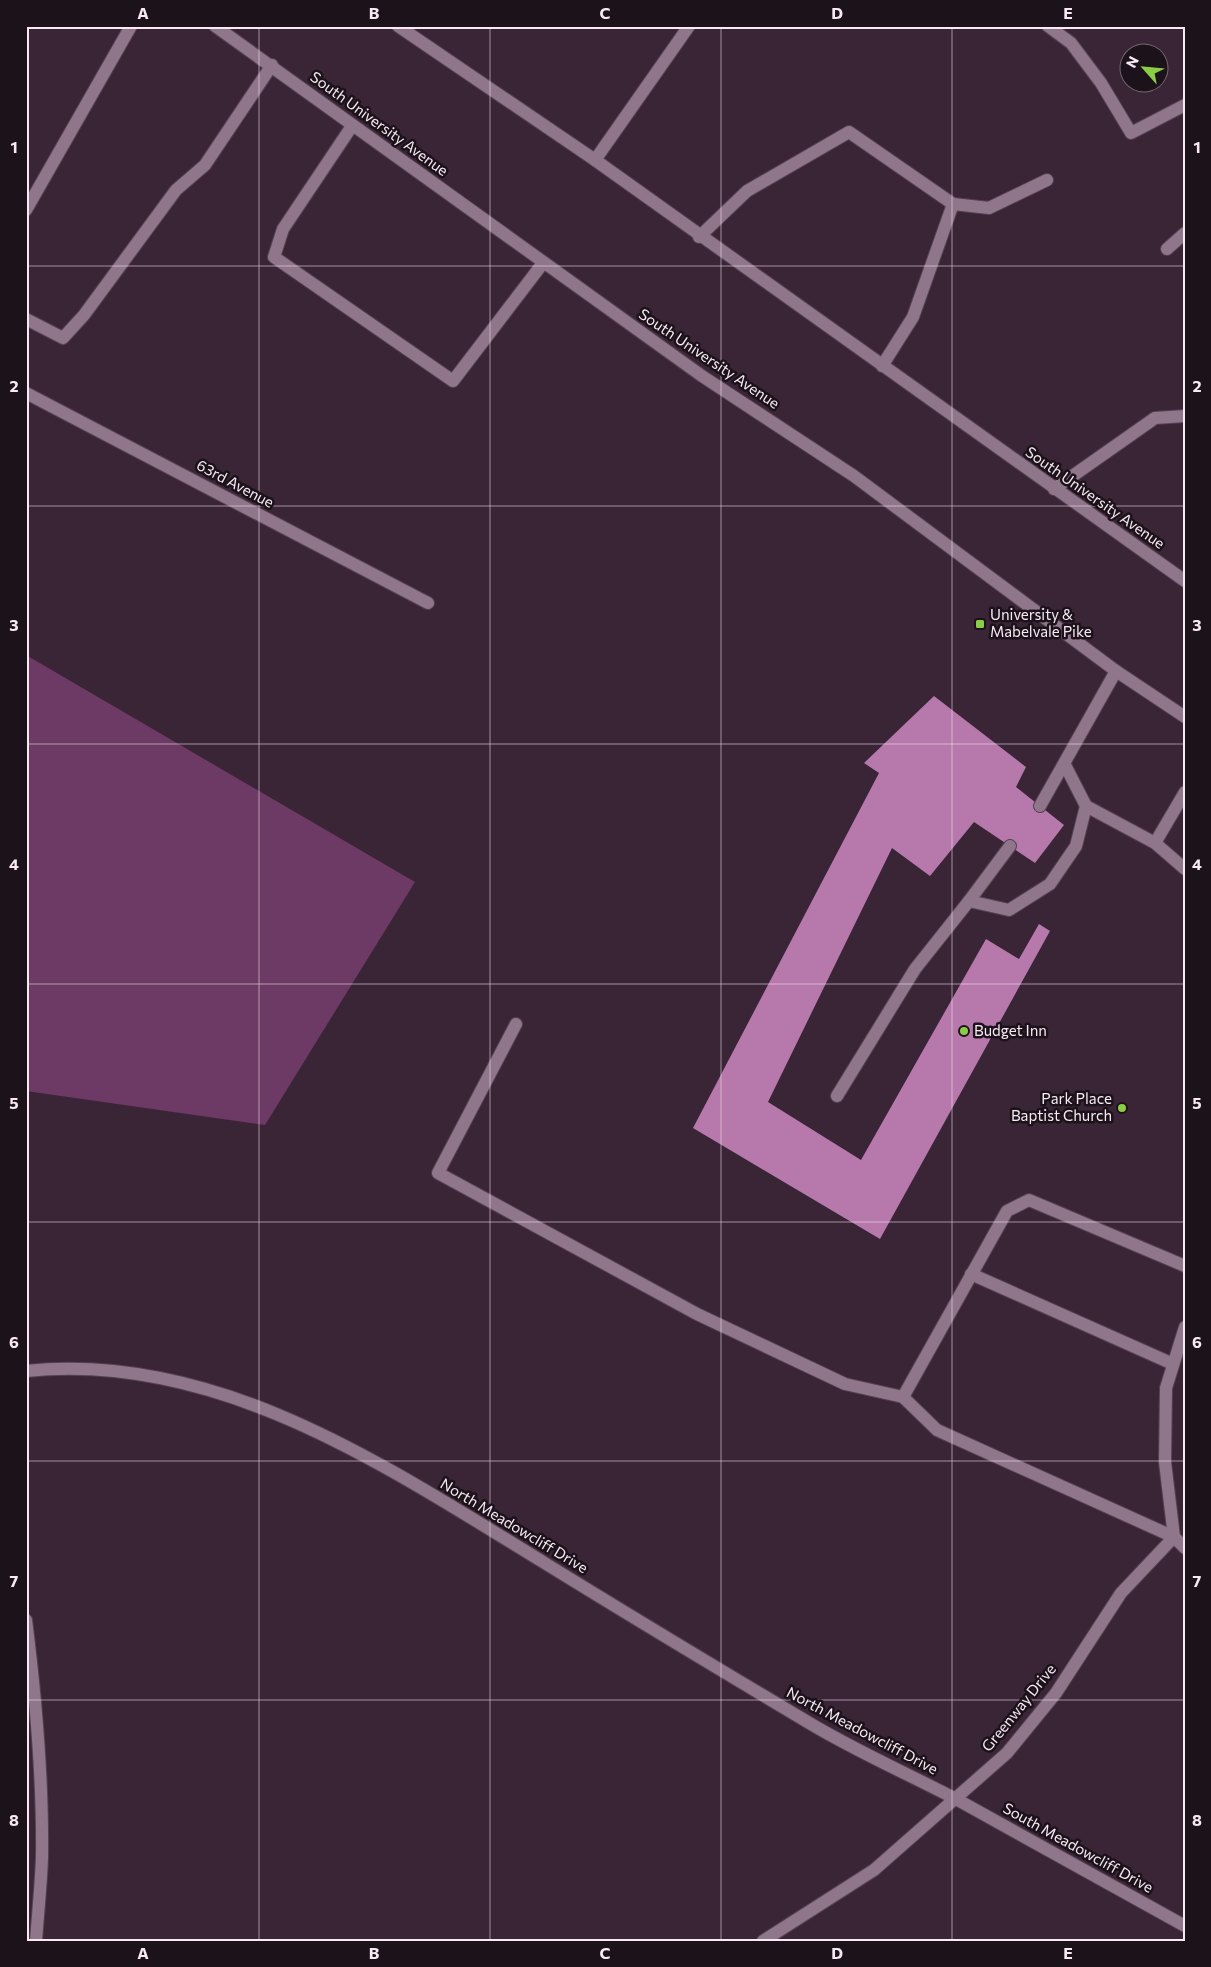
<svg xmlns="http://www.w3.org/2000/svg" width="1211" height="1967" viewBox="0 0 1211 1967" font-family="Commissioner,sans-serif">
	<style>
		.green { fill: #6d3965 }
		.building { fill: #b778ac }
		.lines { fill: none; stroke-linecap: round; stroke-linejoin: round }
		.lane-casing { stroke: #554251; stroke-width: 14 }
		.street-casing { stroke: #554251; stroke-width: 14 }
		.secondary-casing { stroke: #554251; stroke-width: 14 }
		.lane { stroke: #90768a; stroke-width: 12 }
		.street { stroke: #90768a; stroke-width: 12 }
		.secondary { stroke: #90768a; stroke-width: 12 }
		.grid { fill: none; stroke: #f8e9f4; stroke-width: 1; stroke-opacity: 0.55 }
		.poi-dot { fill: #8bce46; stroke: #1c121a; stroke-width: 2 }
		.labels { text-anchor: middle; stroke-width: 5; stroke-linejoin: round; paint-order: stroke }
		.street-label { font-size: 15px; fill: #f8e9f4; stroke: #1c121a }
		.poi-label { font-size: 15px; fill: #f8e9f4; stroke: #1c121a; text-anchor: start }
		.neatline { fill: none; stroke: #f8e9f4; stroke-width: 2 }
		.grid-label { font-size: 16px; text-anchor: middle; font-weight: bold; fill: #f8e9f4 }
	</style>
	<rect width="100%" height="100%" fill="#3a2537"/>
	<path class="green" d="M26 655 415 882 265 1125 26 1091Z"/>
	<path class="building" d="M934 696 1026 767 1016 787 1064 825 1035 863 974 822 930 876 892 848 768 1102 861 1160 986 939 1019 959 1039 924 1050 931 880 1239 693 1128 879 773 864 763Z"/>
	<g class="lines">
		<g class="lane-casing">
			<g id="lane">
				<path d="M1048 26 1071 43 1101 83 1131 133 1185 105"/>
				<path d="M352 126 283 229 274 257 453 381 543 263"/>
				<path d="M595 160 689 26"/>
				<path d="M953 204 989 208 1047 180"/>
				<path d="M26 210 131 26"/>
				<path d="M699 237 747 191 849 132 953 204 913 317 882 366"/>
				<path d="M1167 249 1185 233"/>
				<path d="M26 319 63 338 84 315 176 190 205 165 272 65"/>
				<path d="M1054 489 1155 418 1185 416"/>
				<path d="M1040 806 1116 671"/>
				<path d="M1086 806 1155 843 1185 869"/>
				<path d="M1155 843 1185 792"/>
				<path d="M969 901 1009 910 1050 884 1076 846 1086 806 1065 765"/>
				<path d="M516 1024 438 1173 697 1314 845 1384 903 1397"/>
				<path d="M837 1096 915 969 969 901 1010 846"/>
				<path d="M971 1274 1173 1364"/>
				<path d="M1174 1537 937 1430 903 1397 1007 1211 1029 1200 1185 1266"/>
			</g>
		</g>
		<g class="street-casing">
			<g id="street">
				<path d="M26 393 428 603"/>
				<path d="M26 1371C218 1351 387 1467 543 1562 632 1617 722 1671 811 1724 858 1752 908 1774 956 1799 1033 1841 1109 1884 1185 1926"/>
				<path d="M26 1620C36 1699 43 1777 42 1857 41 1885 38 1913 36 1941"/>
				<path d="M763 1941 874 1870 1007 1753 1056 1693 1121 1593 1174 1537"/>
			</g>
		</g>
		<g class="secondary-casing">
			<g id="secondary">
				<path d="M215 26 702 376 854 476 1116 671 1185 717"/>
				<path d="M398 26 595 160 1185 581"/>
				<path d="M1185 1327 1166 1388 1165 1462 1174 1537 1185 1548"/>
			</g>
		</g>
		<use href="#lane" class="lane"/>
		<use href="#street" class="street"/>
		<use href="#secondary" class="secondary"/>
	</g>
	<path class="grid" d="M259 26V1941M490 26V1941M721 26V1941M952 26V1941M26 266H1185M26 506H1185M26 744H1185M26 984H1185M26 1222H1185M26 1461H1185M26 1700H1185"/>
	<g class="poi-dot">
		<rect x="975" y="619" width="10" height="10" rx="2.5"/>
		<circle cx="964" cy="1031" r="5"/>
		<circle cx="1122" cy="1108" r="5"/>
	</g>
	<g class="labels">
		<g class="street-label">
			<text transform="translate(379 124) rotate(36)" y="5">South University Avenue</text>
			<text transform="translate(709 359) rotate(34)" y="5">South University Avenue</text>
			<text transform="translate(235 484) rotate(28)" y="5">63rd Avenue</text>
			<text transform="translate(1095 498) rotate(35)" y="5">South University Avenue</text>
			<text transform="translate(514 1526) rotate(31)" y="5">North Meadowcliff Drive</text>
			<text transform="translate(1019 1708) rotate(-51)" y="5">Greenway Drive</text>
			<text transform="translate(862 1731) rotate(28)" y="5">North Meadowcliff Drive</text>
			<text transform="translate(1078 1848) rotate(29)" y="5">South Meadowcliff Drive</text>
		</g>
		<g class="poi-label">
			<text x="990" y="620">University &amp;<tspan x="990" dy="17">Mabelvale Pike</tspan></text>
			<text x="974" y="1036">Budget Inn</text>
			<text x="1112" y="1104" text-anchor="end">Park Place<tspan x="1112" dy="17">Baptist Church</tspan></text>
		</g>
	</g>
	<rect width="1211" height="1967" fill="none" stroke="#1c121a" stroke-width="55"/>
	<g transform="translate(1144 68) rotate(297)"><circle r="24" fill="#1c121a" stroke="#746871"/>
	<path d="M0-4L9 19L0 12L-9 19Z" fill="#8bce46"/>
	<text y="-8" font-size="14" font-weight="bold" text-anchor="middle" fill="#f8e9f4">N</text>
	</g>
	<rect x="28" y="28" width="1156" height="1912" class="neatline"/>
	<g class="grid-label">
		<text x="143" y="19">A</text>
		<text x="374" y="19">B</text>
		<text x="605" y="19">C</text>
		<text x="837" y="19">D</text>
		<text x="1068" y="19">E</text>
		<text x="14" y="153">1</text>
		<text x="1197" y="153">1</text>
		<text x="14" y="392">2</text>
		<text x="1197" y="392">2</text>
		<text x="14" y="631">3</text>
		<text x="1197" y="631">3</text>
		<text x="14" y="870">4</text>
		<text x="1197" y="870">4</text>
		<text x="14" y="1109">5</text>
		<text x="1197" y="1109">5</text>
		<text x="14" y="1348">6</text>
		<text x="1197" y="1348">6</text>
		<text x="14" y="1587">7</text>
		<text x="1197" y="1587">7</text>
		<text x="14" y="1826">8</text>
		<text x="1197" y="1826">8</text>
		<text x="143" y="1959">A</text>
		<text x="374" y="1959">B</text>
		<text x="605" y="1959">C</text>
		<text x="837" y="1959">D</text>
		<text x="1068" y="1959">E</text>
	</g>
</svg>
